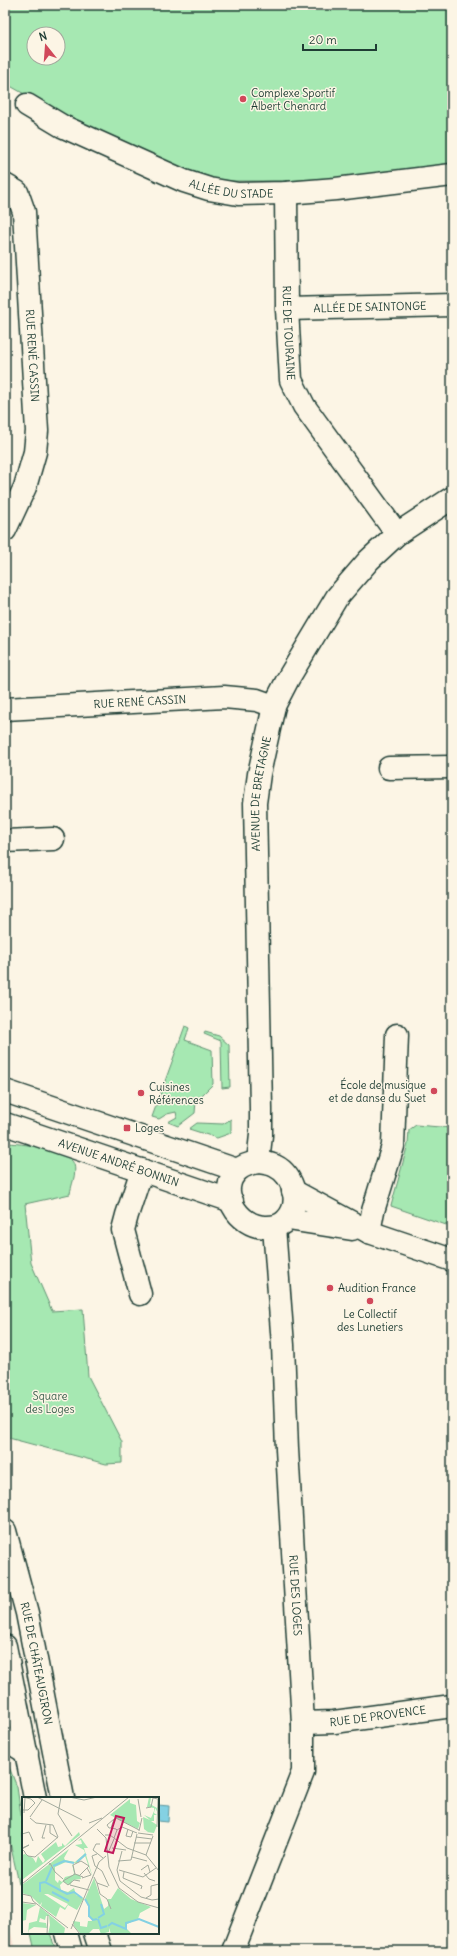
<svg xmlns="http://www.w3.org/2000/svg" width="457" height="1956" viewBox="0 0 457 1956" font-family="Delius,sans-serif">
	<style>
		.built { fill: #f7e1d2 }
		.green { fill: #a6e8b2; stroke: #629273; fill-rule: evenodd }
		.water { fill: #84d1e3; stroke: #5c969d }
		.lines { fill: none; stroke-linecap: round; stroke-linejoin: round }
		.street-casing { stroke: #1f3d34; stroke-width: 25 }
		.secondary-casing { stroke: #1f3d34; stroke-width: 25 }
		.street { stroke: #fcf5e5; stroke-width: 22 }
		.secondary { stroke: #fcf5e5; stroke-width: 22 }
		.poi-dot { fill: #d1495b; stroke: #fcf5e5; stroke-width: 1.5 }
		.labels { text-anchor: middle; stroke-width: 3; stroke-linejoin: round; paint-order: stroke }
		.poi-label { font-size: 11px; fill: #1f3d34; stroke: #fcf5e5; text-anchor: start }
		.street-label { font-size: 11px; fill: #1f3d34; stroke: #fcf5e5 }
		.park-label { font-size: 11px; fill: #3a5f4d; stroke: #fcf5e5 }
		.inset-river { fill: none; stroke: #84d1e3; stroke-width: 2 }
		.inset-road { fill: none; stroke: #a4ab9e; stroke-width: 1 }
		.view { fill: #c2185b; fill-opacity: 0.15; stroke: #c2185b; stroke-width: 2 }
		.inset-edge { fill: none; stroke: #1f3d34; stroke-width: 2 }
	</style>
	<rect width="100%" height="100%" fill="#fcf5e5"/>
	<filter id="ink" filterUnits="userSpaceOnUse"><feTurbulence type="fractalNoise" baseFrequency=".025" numOctaves="2"/><feDisplacementMap in="SourceGraphic" scale="8" xChannelSelector="R" yChannelSelector="G"/><feConvolveMatrix kernelMatrix="1 2 1 2 8 2 1 2 1" color-interpolation-filters="sRGB"/></filter>
	<g filter="url(#ink)">
		<path class="built" d="M5 1906 15 1951H5Z"/>
		<g class="green">
			<path d="M5 5H452V166L342 178 283 181H231L216 179 167 163 70 120 5 83ZM34 34H58V58H34Z"/>
			<path d="M185 1026 189 1028 185 1040 212 1050 213 1084 196 1101 195 1113 178 1126 168 1122 177 1117 176 1112 167 1114 159 1119 152 1117Z"/>
			<path d="M205 1032 219 1036 229 1045 230 1087 222 1088 221 1041 204 1034Z"/>
			<path d="M231 1119V1133L217 1138 189 1129 197 1123 223 1124Z"/>
			<path d="M416 1125 452 1128V1227L391 1206 408 1144 409 1130Z"/>
			<path d="M5 1143C20 1143 68 1149 74 1164 77 1174 71 1185 70 1194L25 1204 31 1263 52 1311 83 1309 88 1376 122 1442V1463L106 1464 5 1437Z"/>
			<path d="M5 1757 17 1787 23 1828V1901L5 1821Z"/>
			<path d="M31 1933H50L56 1951H35Z"/>
		</g>
		<path class="water" d="M158 1805 169 1806 168 1822 158 1821Z"/>
		<g class="lines">
			<g class="street-casing">
				<g id="street">
					<path id="s1" d="M27 105 62 126 184 181 209 189 238 194 286 193 336 189 452 175"/>
					<path id="s2" d="M5 185 17 192 24 212 37 431 35 452 25 487 5 530"/>
					<path id="s3" d="M286 193 287 309 291 380 304 406 397 534"/>
					<path id="s4" d="M287 309 452 305"/>
					<path id="s5" d="M5 709 224 697 257 700 274 706"/>
					<path d="M389 768 452 767"/>
					<path d="M5 841 53 839"/>
					<path d="M369 1232 373 1211 393 1146 397 1035"/>
					<path d="M140 1294 123 1230 127 1215 142 1170"/>
					<path d="M5 1739 27 1753"/>
					<path d="M233 1951 303 1772V1723"/>
				</g>
			</g>
			<g class="secondary-casing">
				<g id="secondary">
					<path d="M5 1091 237 1170"/>
					<path id="s6" d="M5 1124 232 1201"/>
					<path id="s7" d="M258 1162 261 1135V1109L255 803 259 774 274 706 289 677 337 597 369 560 397 534 452 498"/>
					<path d="M258 1162C264 1163 270 1163 275 1166 294 1175 302 1205 286 1220 281 1226 274 1227 267 1227 237 1228 216 1189 238 1170 244 1165 251 1163 258 1162Z"/>
					<path d="M293 1191 369 1232 452 1260"/>
					<path d="M288 1219 352 1229"/>
					<path id="s8" d="M274 1227 283 1345 287 1449 303 1723 334 1722 452 1706"/>
					<path id="s9" d="M5 1531 27 1613 63 1798"/>
					<path d="M5 1646 35 1798"/>
					<path d="M66 1933 71 1951"/>
					<path d="M95 1933 101 1951"/>
				</g>
			</g>
			<use href="#street" class="street"/>
			<use href="#secondary" class="secondary"/>
		</g>
	</g>
	<g class="poi-dot">
		<circle cx="243" cy="99" r="4"/>
		<circle cx="434" cy="1091" r="4"/>
		<circle cx="141" cy="1093" r="4"/>
		<rect x="123" y="1124" width="8" height="8" rx="2"/>
		<circle cx="330" cy="1288" r="4"/>
		<circle cx="370" cy="1301" r="4"/>
	</g>
	<g class="labels">
		<g class="poi-label">
			<text x="251" y="97">Complexe Sportif<tspan x="251" dy="13">Albert Chenard</tspan></text>
			<text x="426" y="1089" text-anchor="end">École de musique<tspan x="426" dy="13">et de danse du Suet</tspan></text>
			<text x="149" y="1091">Cuisines<tspan x="149" dy="13">Références</tspan></text>
			<text x="135" y="1132">Loges</text>
			<text x="338" y="1292">Audition France</text>
			<text x="370" y="1318" text-anchor="middle">Le Collectif<tspan x="370" dy="13">des Lunetiers</tspan></text>
		</g>
		<g class="street-label">
			<text dy="4" stroke="none"><textPath href="#s1" startOffset="223">ALLÉE DU STADE</textPath></text>
			<text dy="4" stroke="none"><textPath href="#s4" startOffset="83">ALLÉE DE SAINTONGE</textPath></text>
			<text dy="4" stroke="none"><textPath href="#s3" startOffset="140">RUE DE TOURAINE</textPath></text>
			<text dy="4" stroke="none"><textPath href="#s2" startOffset="179">RUE RENÉ CASSIN</textPath></text>
			<text dy="4" stroke="none"><textPath href="#s5" startOffset="135">RUE RENÉ CASSIN</textPath></text>
			<text dy="4" stroke="none"><textPath href="#s7" startOffset="369">AVENUE DE BRETAGNE</textPath></text>
			<text dy="4" stroke="none"><textPath href="#s6" startOffset="120">AVENUE ANDRÉ BONNIN</textPath></text>
			<text dy="4" stroke="none"><textPath href="#s8" startOffset="369">RUE DES LOGES</textPath></text>
			<text dy="4" stroke="none"><textPath href="#s9" startOffset="136">RUE DE CHÂTEAUGIRON</textPath></text>
			<text dy="4" stroke="none"><textPath href="#s8" startOffset="572">RUE DE PROVENCE</textPath></text>
		</g>
		<g class="park-label">
			<text x="50" y="1400">Square<tspan x="50" dy="13">des Loges</tspan></text>
		</g>
	</g>
	<g transform="translate(22 1797)">
		<rect width="137" height="137" fill="#fcf5e5"/>
		<path d="M127 0H137L129 1 128 7 135 11 137 8V18L133 11 132 16 135 18H132V24H129L135 28 132 36 117 34 126 35 122 32 121 20 128 23 122 18 129 21 132 14V11L125 10ZM108 2V6L114 8 115 24 118 26 116 32 88 18ZM57 35 58 38 0 83V58L3 57 11 61 14 66 16 59 21 66 23 63 19 57 34 45 36 50 40 49V46L43 49ZM59 41 66 51H62L71 81 63 59 55 66 44 65 33 70V83L36 86 37 83 40 85 43 80 51 78 52 76 50 67 51 68 53 77 58 78 59 82 51 83 48 88 41 85 38 88 39 93 46 95 52 91 54 98 62 101 55 113 46 108 43 113 38 110 34 120 19 109 20 105 18 108 9 99 0 96V88L47 52 42 61 43 63 53 65 60 59 63 56 62 53 53 48 60 47 59 43 56 44ZM22 97H26L46 107 43 111ZM72 81 82 112 86 109V102H89L96 91 109 102 129 110 118 116 116 122 105 127V132L110 137H89L87 131V135L79 137 77 132H71L66 137H59L52 129 51 124 58 125V129L65 130 66 124H70L69 120H66V109L63 102ZM0 106 14 108 5 113 4 123 0 124ZM18 110 43 131 42 137H26L28 128 27 119H24L23 123 18 121 17 125 24 126 25 131 12 130 7 133 6 137 7 126 15 124Z" fill="#a6e8b2" fill-rule="evenodd"/>
		<path class="inset-river" d="M55 65 64 57M31 69 42 64 52 66M24 84 30 70M18 95V86L23 85 45 97 52 95 60 101M30 95 47 104M63 102 67 109V119L71 123 75 122M76 121 82 117 79 107M76 122 79 131 85 129M86 129 90 126 104 132V126L117 122 137 130"/>
		<path class="inset-road" d="M0 0 9 2 13 6 6 13H0M15 0 60 23M39 0 36 17 50 39M47 0 62 3 75 0M116 2 119 20M124 11 129 10 131 1 136 2 135 30M2 16 3 1M8 20 20 3M94 21 117 33M67 26 80 21M28 28V36L36 41M89 31 92 22 85 28 87 31H89L94 32 95 33M75 32 84 41 87 70 97 91 116 105 137 111M106 32 104 39 109 40 111 34M117 34 120 21M116 36 131 38M0 37 7 35 11 44M83 38H88L105 51 124 58 131 39M114 40 130 42M23 41H20L24 28M92 41 95 33 100 30 115 36M112 46H129M78 47H74L71 53 81 61M90 51 104 53M0 52 7 48 0 51V52L3 55V56L6 59 13 60 36 40 31 28 14 26 8 21M100 54 95 73 98 84 119 100 130 103 137 102M86 56 92 42M75 57 70 59 73 69 80 74 87 89M124 58 137 74M110 60 125 64M96 64 109 63 115 37M27 68 28 66 33 75 41 82M97 73 121 80 134 71M119 73 126 68 128 75M102 75 101 81 120 89 119 92M122 76 127 82 133 84M53 77 51 68 59 64 67 69 58 78M72 80 75 86 86 90M60 81 69 78 65 71M58 84 52 83 46 88 41 84 53 77 61 80M75 86 78 97 85 102 89 112M0 87 107 0M48 88 67 93M0 97 9 99 11 104 46 131M124 101 129 98V89L137 87M0 105 14 107M50 127 58 137M49 132 77 65 84 59M25 137 26 118"/>
		<path class="view" d="M94 19 102 21 91 56 83 54Z"/>
		<rect width="137" height="137" class="inset-edge"/>
	</g>
	<rect width="457" height="1956" fill="none" stroke="#fcf5e5" stroke-width="20"/>
	<rect x="10" y="10" width="437" height="1936" fill="none" stroke="#1f3d34" stroke-width="1.5" filter="url(#ink)"/>
	<g transform="translate(46 46) rotate(343)"><circle r="19" fill="#fcf5e5" stroke="#a4ab9e"/>
	<path d="M0-3L7 15L0 10L-7 15Z" fill="#d1495b"/>
	<text y="-6" font-size="11" font-weight="bold" text-anchor="middle" fill="#1f3d34">N</text>
	</g>
	<path d="M303 44v6h73v-6" fill="none" stroke="#1f3d34" stroke-width="2"/>
	<text x="309" y="44" font-size="12" fill="#1f3d34" stroke="#fcf5e5" stroke-width="3" paint-order="stroke">20 m</text>
</svg>
